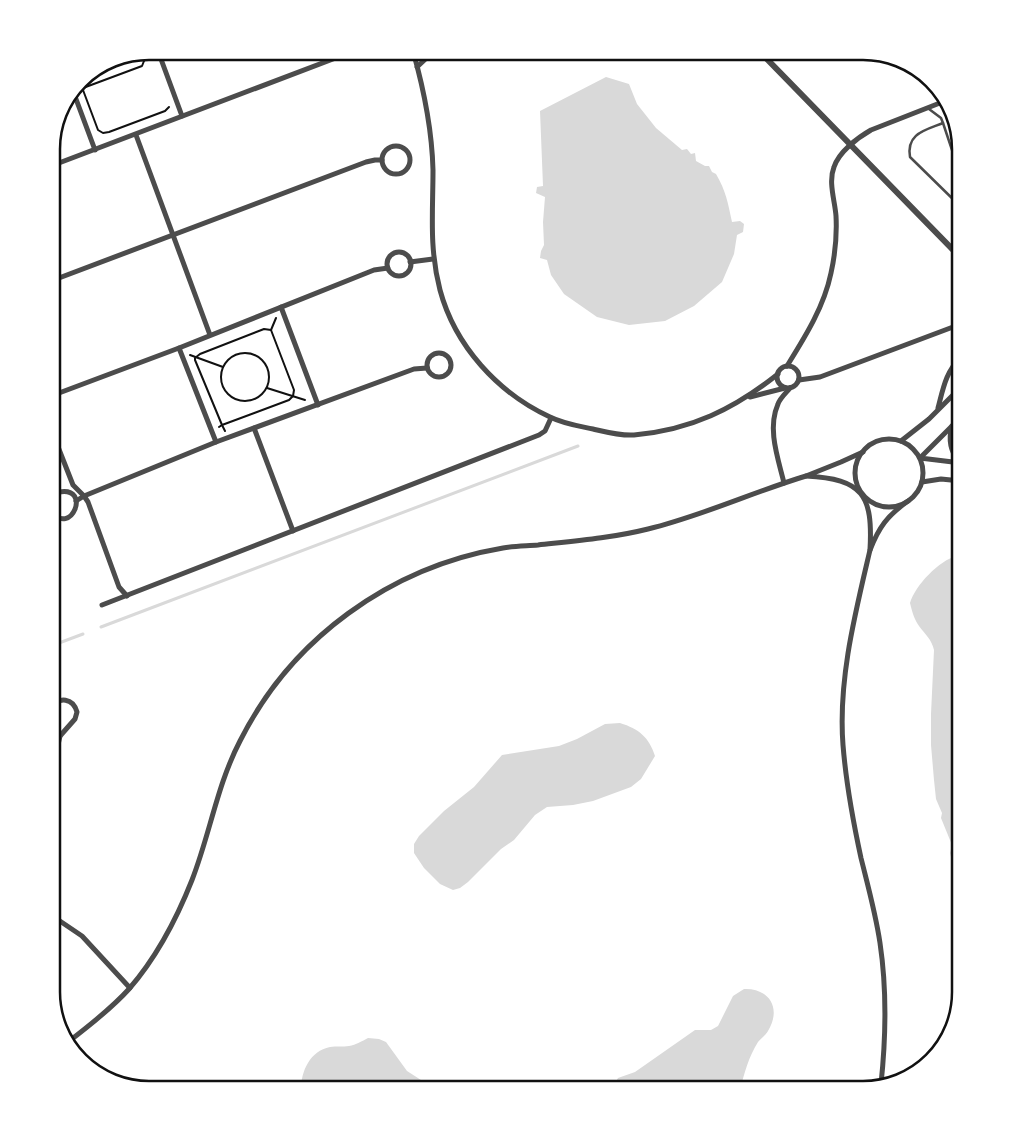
<svg xmlns="http://www.w3.org/2000/svg" width="1012" height="1141" viewBox="0 0 1012 1141" font-family="'Alegreya Sans',sans-serif">
	<style>
		.water { fill: #d9d9d9 }
		.lines { fill: none; stroke-linecap: round; stroke-linejoin: round }
		.stream { stroke: #d9d9d9; stroke-width: 3 }
		.path { stroke: #111; stroke-width: 2 }
		.service { stroke: #4c4c4c; stroke-width: 2.5 }
		.minor { stroke: #4c4c4c; stroke-width: 5 }
		.tertiary { stroke: #4c4c4c; stroke-width: 6 }
		.rim { fill: none; stroke: #111; stroke-width: 2.5 }
	</style>
	<rect width="100%" height="100%" fill="#fff"/>
	<g class="water">
		<path d="M606 77 629 84 637 104 656 128 682 150 687 149 691 154 695 153 696 161 705 166H709L712 172 716 174C726 191 728 203 732 222L740 221 744 224 743 232 737 235 734 254 722 282 694 306 665 321 629 325 597 317 564 294 551 275 547 260 540 258 541 251 544 245 543 222 545 197 536 193 537 187 543 186 540 111Z"/>
		<path d="M957 556H961V896L950 853 952 845 941 818 942 813 936 799 934 780 931 745V714L934 650C932 640 925 634 919 626 914 619 912 611 910 603 915 586 939 560 957 556Z"/>
		<path d="M620 723C639 729 649 737 655 756L641 779 631 787 593 801 573 805 547 807 535 815 514 840 501 849 468 882 460 888 453 890 440 884 424 868 414 853V844L419 836 444 811 474 787 502 755 559 746 577 739 605 724Z"/>
		<path d="M744 989C769 988 782 1008 768 1031 766 1035 761 1038 758 1042 749 1056 744 1074 740 1090H611L618 1078 635 1072 695 1030H711L718 1026 733 996Z"/>
		<path d="M368 1038 379 1039 386 1042 407 1071 421 1080 427 1090H301C301 1071 310 1051 330 1047 336 1046 343 1047 349 1046 356 1045 362 1041 368 1038Z"/>
	</g>
	<g class="lines">
		<g class="stream">
			<path d="M101 627 578 446"/>
			<path d="M51 646 83 634"/>
		</g>
		<g class="path">
			<path d="M80 82 98 130 103 133 109 132 165 111 169 107"/>
			<path d="M83 88 142 66 148 51"/>
			<path d="M271 330 276 318"/>
			<circle cx="245" cy="377" r="24"/>
			<path d="M190 355 223 367"/>
			<path d="M267 388 305 400"/>
			<path d="M219 427 222 425 289 400 293 396 294 390 271 330 264 329 200 354 195 358V360L222 425 225 431"/>
		</g>
		<g class="service">
			<path d="M929 109 941 118 943 123"/>
			<path d="M961 177 943 123C926 130 906 133 910 157L961 207"/>
		</g>
		<g class="minor">
			<path d="M158 51 182 116"/>
			<path d="M364 51C370 58 378 58 385 51"/>
			<path d="M413 51C424 90 432 130 433 170 433 212 429 248 440 290 455 346 498 393 550 417 564 424 579 426 593 429 606 432 621 436 634 435 691 430 734 409 778 374"/>
			<path d="M417 67 434 51"/>
			<path d="M73 91 95 150"/>
			<path d="M136 135 210 335"/>
			<circle cx="396" cy="160" r="14"/>
			<path d="M51 166 354 51"/>
			<circle cx="399" cy="264" r="12"/>
			<path d="M410 262 433 259"/>
			<path d="M51 281 366 162 375 160H382"/>
			<path d="M281 307 318 405"/>
			<path d="M179 348 216 442"/>
			<circle cx="439" cy="365" r="12"/>
			<circle cx="788" cy="377" r="11"/>
			<path d="M787 366C805 337 824 307 831 273 835 255 837 235 836 216 835 201 828 182 834 167 839 152 857 138 871 130L945 101"/>
			<path d="M799 380 820 377 961 324"/>
			<path d="M51 396 179 348 374 270 388 268"/>
			<path d="M750 397 785 388"/>
			<path d="M938 408C943 389 946 371 961 357"/>
			<path d="M961 417 920 458 961 463"/>
			<path d="M254 428 293 531"/>
			<path d="M51 429 73 485 84 496 88 502 119 587 127 596"/>
			<circle cx="889" cy="473" r="34"/>
			<path d="M901 441 929 419 961 387"/>
			<path d="M863 452 841 462 806 476C863 479 873 495 870 550 879 527 887 516 908 501"/>
			<path d="M959 462C950 451 948 440 952 426L961 424"/>
			<path d="M922 482 941 479 961 481"/>
			<path d="M784 483C778 458 767 429 778 404 780 398 786 393 790 388"/>
			<path d="M76 501 84 496 216 442 414 369 427 368"/>
			<path d="M51 511C71 538 92 486 59 492L51 499"/>
			<path d="M870 550C855 614 838 680 843 745 846 783 853 821 861 858 868 886 876 915 880 943 887 990 886 1037 881 1084"/>
			<path d="M102 605 539 435 545 431 551 418"/>
			<path d="M51 716 60 736 75 719 77 712C73 698 59 696 51 708"/>
			<path d="M51 776 60 736"/>
			<path d="M51 915 82 936 130 988"/>
			<path d="M68 1042C89 1026 111 1009 129 989 156 958 177 918 192 880 210 834 217 785 240 741 291 639 390 567 503 548 514 546 526 546 538 545 575 541 612 538 648 529 702 516 753 492 806 476"/>
		</g>
		<path class="tertiary" d="M759 51 961 258"/>
	</g>
	<path d="M0 0H1012V1141H0ZM149 60H863A89 89 0 0 1 952 149V992A89 89 0 0 1 863 1081H149A89 89 0 0 1 60 992V149A89 89 0 0 1 149 60Z" fill="#fff" fill-rule="evenodd"/>
	<path class="rim" d="M149 60H863A89 89 0 0 1 952 149V992A89 89 0 0 1 863 1081H149A89 89 0 0 1 60 992V149A89 89 0 0 1 149 60Z"/>
</svg>
